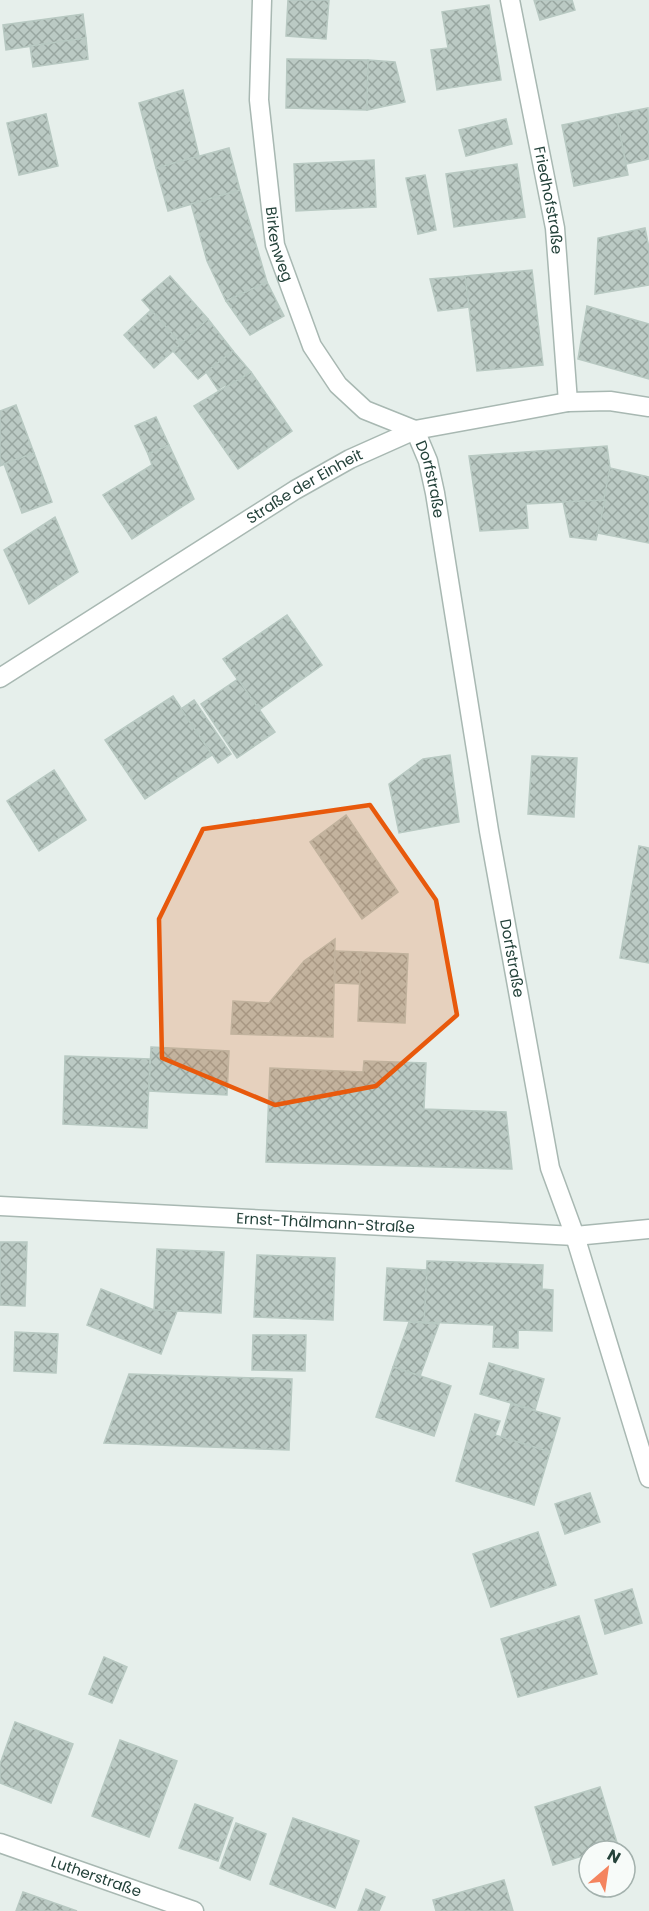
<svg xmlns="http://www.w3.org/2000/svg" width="649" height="1911" viewBox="0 0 649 1911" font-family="Poppins,sans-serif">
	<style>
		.building { fill: url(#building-cross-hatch); stroke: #b8c9c2; stroke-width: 1.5 }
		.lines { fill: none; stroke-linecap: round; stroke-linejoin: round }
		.minor-casing { stroke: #a8b8b2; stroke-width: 21 }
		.minor { stroke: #fff; stroke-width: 18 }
		.marked { fill: #e8590c; fill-opacity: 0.2; stroke: #e8590c; stroke-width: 4.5; stroke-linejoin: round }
		.labels { text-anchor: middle; stroke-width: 5; stroke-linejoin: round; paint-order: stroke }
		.street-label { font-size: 15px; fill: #24423a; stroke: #f7fbf9 }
	</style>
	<defs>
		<pattern id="building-cross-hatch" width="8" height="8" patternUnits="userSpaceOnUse" patternTransform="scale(1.5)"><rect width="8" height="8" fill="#bbcac4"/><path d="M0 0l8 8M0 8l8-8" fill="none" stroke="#98a6a0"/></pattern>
	</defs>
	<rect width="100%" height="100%" fill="#e6efeb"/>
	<g class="building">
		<path d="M288 0H329L326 39 286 36Z"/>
		<path d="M534 0H572L575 10 540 20Z"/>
		<path d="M489 5 501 80 437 90 431 50 448 48 442 12Z"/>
		<path d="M83 14 86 38 6 50 3 25Z"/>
		<path d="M86 38 88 59 33 67 30 46Z"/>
		<path d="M287 59 368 60 367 110 286 108Z"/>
		<path d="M368 60 395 62 405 102 367 110Z"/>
		<path d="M183 90 199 156 156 168 139 103Z"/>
		<path d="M648 108 649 159 626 164 616 114Z"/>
		<path d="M46 114 58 166 19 175 7 123Z"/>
		<path d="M616 114 628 175 574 186 562 125Z"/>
		<path d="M506 119 512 144 466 156 459 130Z"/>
		<path d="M229 148 240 190 168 211 156 168Z"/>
		<path d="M374 160 376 207 296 211 294 164Z"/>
		<path d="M517 164 525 217 454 227 446 174Z"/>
		<path d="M425 175 436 230 418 234 406 178Z"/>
		<path d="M240 190 267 282 226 301 207 261 191 204Z"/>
		<path d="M645 228 649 248V285L595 294 598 238Z"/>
		<path d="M532 270 543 365 477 371 465 276Z"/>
		<path d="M170 276 208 319 181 344 142 300Z"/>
		<path d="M465 276 469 307 438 311 430 279Z"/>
		<path d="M267 282 284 316 250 335 226 301Z"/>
		<path d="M587 306 649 324V379L578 359Z"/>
		<path d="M151 310 181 344 154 368 124 335Z"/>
		<path d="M208 319 233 351 198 379 173 351Z"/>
		<path d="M233 351 251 372 226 388 225 385 218 390 206 372Z"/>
		<path d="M251 372 292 431 238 469 194 406Z"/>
		<path d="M16 405 34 453 0 466V411Z"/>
		<path d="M156 417 169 445 148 454 135 426Z"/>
		<path d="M169 445 194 499 132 539 103 495 152 465 148 454Z"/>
		<path d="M607 446 610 468 605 500 526 504 528 528 480 531 469 456Z"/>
		<path d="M34 453 52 502 22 513 4 464Z"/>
		<path d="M610 468 649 477V543L597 533Z"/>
		<path d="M605 500 596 540 570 537 563 502Z"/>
		<path d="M55 517 78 572 29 604 4 550Z"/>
		<path d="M287 615 322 665 259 710 223 659Z"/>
		<path d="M238 679 275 732 237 758 201 704Z"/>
		<path d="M173 696 212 755 145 799 105 740Z"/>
		<path d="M194 700 231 754 218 763 181 709Z"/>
		<path d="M450 755 459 822 399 833 389 784 423 759Z"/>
		<path d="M532 756 577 758 574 817 528 814Z"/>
		<path d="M54 770 86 820 39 851 7 801Z"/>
		<path d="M346 815 398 892 362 919 310 842Z"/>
		<path d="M639 846 649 848V963L620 958Z"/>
		<path d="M335 939 333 1037 231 1034 233 1001 269 1003 304 961Z"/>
		<path d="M335 951 361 952 360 984 335 983Z"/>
		<path d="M361 952 408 954 405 1023 358 1021Z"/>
		<path d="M151 1047 229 1051 227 1095 149 1091Z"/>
		<path d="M65 1056 150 1059 147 1128 63 1124Z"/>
		<path d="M364 1061 426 1063 424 1109 506 1112 512 1169 266 1162 270 1068 363 1072Z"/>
		<path d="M0 1242H27L25 1306 0 1305Z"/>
		<path d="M157 1249 224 1252 221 1313 154 1310Z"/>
		<path d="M257 1255 335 1258 333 1320 254 1317Z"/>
		<path d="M427 1261 543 1265 542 1289 553 1290 552 1331 518 1330V1348L493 1347 494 1325 424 1322Z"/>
		<path d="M387 1268 427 1270 424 1322 384 1320Z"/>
		<path d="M101 1289 154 1310 177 1311 161 1354 87 1325Z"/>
		<path d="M409 1322 439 1324 420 1376 393 1367Z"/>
		<path d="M15 1332 58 1334 56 1373 14 1371Z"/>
		<path d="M253 1335H306L305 1371 252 1370Z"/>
		<path d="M489 1363 544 1379 535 1410 480 1394Z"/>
		<path d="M393 1367 451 1386 434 1436 376 1417Z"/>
		<path d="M129 1374 292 1379 289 1450 104 1443Z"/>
		<path d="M511 1404 560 1418 550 1452 501 1437Z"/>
		<path d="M475 1414 500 1421 495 1435 550 1452 534 1505 456 1481Z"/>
		<path d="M590 1493 600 1522 565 1534 555 1504Z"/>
		<path d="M538 1532 556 1585 491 1607 473 1554Z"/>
		<path d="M632 1589 642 1623 605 1634 595 1600Z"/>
		<path d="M579 1616 597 1674 518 1697 501 1639Z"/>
		<path d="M104 1657 127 1667 112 1703 89 1694Z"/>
		<path d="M15 1722 73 1744 51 1803 0 1783V1764Z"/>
		<path d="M120 1740 177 1761 149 1837 92 1816Z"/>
		<path d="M600 1787 618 1846 589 1851V1854L553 1865 535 1807Z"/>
		<path d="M195 1804 233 1818 218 1861 179 1848Z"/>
		<path d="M293 1818 359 1841 335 1908 270 1884Z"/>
		<path d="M236 1823 266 1834 250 1880 220 1868Z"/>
		<path d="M504 1880 513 1911H436L433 1900Z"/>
		<path d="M366 1889 385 1897 379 1911H358Z"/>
		<path d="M23 1892 77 1911H16Z"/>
	</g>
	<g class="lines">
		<g class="minor-casing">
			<g id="minor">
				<path id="s1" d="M262 0 259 100 275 245 312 346 338 385 365 410 415 430"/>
				<path id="s2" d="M510 0 555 228 568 402"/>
				<path id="s3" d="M415 430 428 461 435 493 489 831 550 1168 575 1236 649 1478"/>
				<path id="s4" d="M0 678 295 490 350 459 415 430 568 402 610 401 649 407"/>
				<path id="s5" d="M0 1206 575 1236 649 1229"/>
				<path id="s6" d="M0 1843 194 1911"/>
			</g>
		</g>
		<use href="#minor" class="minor"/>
	</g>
	<path class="marked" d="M370 805 436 900 457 1015 376 1086 275 1105 162 1058 159 919 203 829Z"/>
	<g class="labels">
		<g class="street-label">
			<text dy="5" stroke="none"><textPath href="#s2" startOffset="204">Friedhofstraße</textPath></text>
			<text dy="5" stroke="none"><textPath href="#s1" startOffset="246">Birkenweg</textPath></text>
			<text dy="5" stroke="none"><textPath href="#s3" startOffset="52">Dorfstraße</textPath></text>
			<text dy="5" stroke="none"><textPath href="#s4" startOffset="360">Straße der Einheit</textPath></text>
			<text dy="5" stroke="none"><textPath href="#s3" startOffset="538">Dorfstraße</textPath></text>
			<text dy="5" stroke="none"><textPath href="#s5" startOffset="326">Ernst-Thälmann-Straße</textPath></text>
			<text dy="5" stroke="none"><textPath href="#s6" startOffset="102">Lutherstraße</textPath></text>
		</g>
	</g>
	<g transform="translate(607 1869) rotate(29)"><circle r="28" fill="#f7fbf9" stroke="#a3b1ad" stroke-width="1.5"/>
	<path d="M0-4.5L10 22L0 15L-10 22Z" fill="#f4845f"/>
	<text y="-9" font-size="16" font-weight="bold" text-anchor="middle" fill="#24423a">N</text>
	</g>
</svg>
